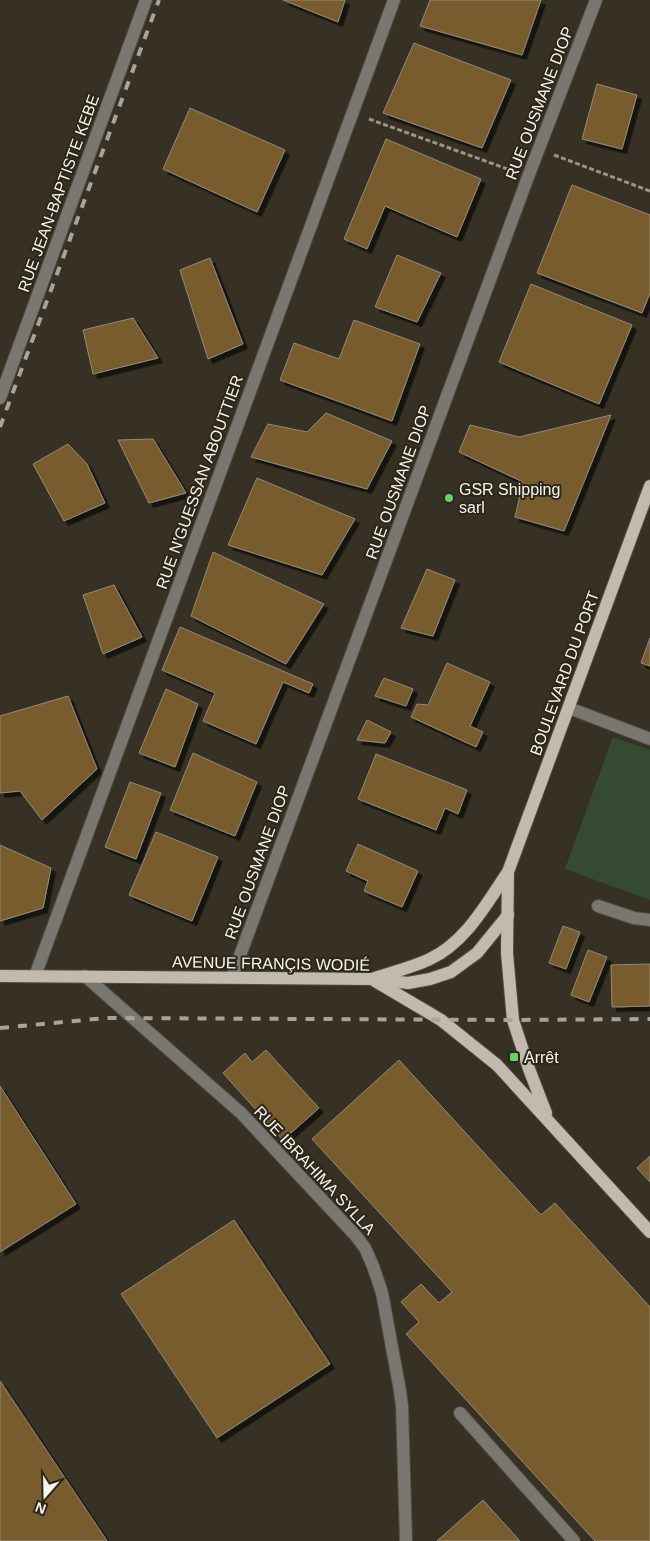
<svg xmlns="http://www.w3.org/2000/svg" width="650" height="1541" viewBox="0 0 650 1541" font-family="Arial,sans-serif">
	<style>
		.green { fill: #354b31 }
		.building { fill: #785b2f; stroke: #948a7c; filter: url(#shadow) }
		.lines { fill: none; stroke-linecap: round; stroke-linejoin: round }
		.minor-casing { stroke: #514c40; stroke-width: 14 }
		.major-casing { stroke: #514c40; stroke-width: 14 }
		.path { stroke: #99958a; stroke-width: 3; stroke-dasharray: 5 2.5; stroke-linecap: butt }
		.minor { stroke: #7a7670; stroke-width: 12 }
		.major { stroke: #c3baad; stroke-width: 12 }
		.rail { stroke: #a8a49a; stroke-width: 4; stroke-dasharray: 9 9; stroke-linecap: butt }
		.poi-dot { fill: #64d467; stroke: #2c271a; stroke-width: 2 }
		.labels { text-anchor: middle; stroke-width: 4; stroke-linejoin: round; paint-order: stroke }
		.street-label { font-size: 16px; fill: #f8f5ec; stroke: #2c271a }
		.poi-label { font-size: 16px; fill: #f8f5ec; stroke: #2c271a; text-anchor: start }
	</style>
	<defs>
		<filter id="shadow"><feDropShadow dx="4.5" dy="4.5" stdDeviation="0" flood-color="#0009"/></filter>
	</defs>
	<rect width="100%" height="100%" fill="#363124"/>
	<path class="green" d="M613 737 650 750V900L565 869Z"/>
	<g class="building">
		<path d="M283 0H345L338 22Z"/>
		<path d="M430 0H541L522 55 420 26Z"/>
		<path d="M414 43 511 80 482 148 383 113Z"/>
		<path d="M597 84 637 95 622 149 582 139Z"/>
		<path d="M190 108 285 150 257 212 163 169Z"/>
		<path d="M386 139 481 179 457 237 385 206 367 249 344 239Z"/>
		<path d="M572 185 650 215V293L642 313 537 273Z"/>
		<path d="M397 255 441 273 417 322 375 307Z"/>
		<path d="M210 258 243 344 208 359 180 270Z"/>
		<path d="M531 284 632 325 599 404 499 362Z"/>
		<path d="M133 318 158 358 93 374 83 330Z"/>
		<path d="M354 320 420 344 392 421 280 380 294 343 339 359Z"/>
		<path d="M326 413 392 441 367 489 251 457 268 424 307 432Z"/>
		<path d="M611 415 564 531 515 517 523 482 459 452 470 425 519 437Z"/>
		<path d="M153 439 186 493 149 503 118 440Z"/>
		<path d="M68 444 87 464 105 503 64 521 33 464Z"/>
		<path d="M257 478 355 519 322 575 228 545Z"/>
		<path d="M213 552 324 604 286 664 191 616Z"/>
		<path d="M427 569 455 580 433 636 401 628Z"/>
		<path d="M114 585 142 637 103 654 83 595Z"/>
		<path d="M180 627 313 684 309 693 283 682 256 744 203 721 215 693 162 670Z"/>
		<path d="M650 638V666L641 663Z"/>
		<path d="M447 663 490 682 470 726 483 732 476 747 411 717 417 704 428 705Z"/>
		<path d="M384 678 413 689 406 706 375 696Z"/>
		<path d="M166 689 198 704 175 767 139 753Z"/>
		<path d="M68 696 97 769 42 820 20 791 0 793V716Z"/>
		<path d="M367 720 391 732 385 743 357 740Z"/>
		<path d="M193 753 257 782 235 836 170 810Z"/>
		<path d="M376 754 467 790 458 814 445 808 436 830 358 799Z"/>
		<path d="M130 782 161 793 136 859 105 847Z"/>
		<path d="M156 832 218 857 192 921 129 895Z"/>
		<path d="M358 844 418 871 402 907 364 891 368 881 346 871Z"/>
		<path d="M0 845 51 868 43 908 0 921Z"/>
		<path d="M563 926 580 932 566 969 549 963Z"/>
		<path d="M588 950 607 957 589 1002 571 995Z"/>
		<path d="M650 964V1006L612 1007 611 965Z"/>
		<path d="M266 1050 319 1108 283 1140 223 1073 245 1053 252 1062Z"/>
		<path d="M399 1060 541 1215 555 1203 650 1307V1541H595L406 1334 419 1322 401 1302 421 1284 439 1303 452 1292 312 1139Z"/>
		<path d="M0 1086 76 1204 0 1252Z"/>
		<path d="M650 1156V1182L637 1168Z"/>
		<path d="M234 1220 330 1364 217 1438 121 1294Z"/>
		<path d="M0 1381 107 1541H0Z"/>
		<path d="M483 1500 520 1541H437Z"/>
	</g>
	<g class="lines">
		<g class="minor-casing">
			<g id="minor">
				<path d="M0 398 146 0"/>
				<path d="M569 708 650 739"/>
				<path d="M598 906 634 918 650 920"/>
				<path d="M35 976 394 0"/>
				<path d="M85 976 241 1113 356 1236 365 1248 373 1266 382 1293 400 1391 402 1406 406 1541"/>
				<path d="M232 977 528 177 596 0"/>
				<path d="M460 1413 574 1541"/>
			</g>
		</g>
		<g class="major-casing">
			<g id="major">
				<path d="M508 872 507 953 513 1020 529 1069 546 1113"/>
				<path d="M0 976 372 979 408 983 430 979 451 972 477 953 508 915"/>
				<path d="M372 979C390 973 413 967 430 959 466 942 486 904 508 872L650 486"/>
				<path d="M375 981 441 1020 497 1065 650 1232"/>
			</g>
		</g>
		<g class="path">
			<path d="M369 119 513 171"/>
			<path d="M554 155 650 191"/>
		</g>
		<use href="#minor" class="minor"/>
		<use href="#major" class="major"/>
		<g class="rail">
			<path d="M0 427 159 0"/>
			<path d="M0 1028 106 1018 513 1020 650 1019"/>
		</g>
	</g>
	<g class="poi-dot">
		<circle cx="449" cy="498" r="5"/>
		<rect x="509" y="1052" width="10" height="10" rx="2.5"/>
	</g>
	<g class="labels">
		<g class="street-label">
			<text transform="translate(539 103) rotate(-69)" y="6">RUE OUSMANE DIOP</text>
			<text transform="translate(58 193) rotate(-70)" y="6">RUE JEAN-BAPTISTE KEBE</text>
			<text transform="translate(199 482) rotate(-70)" y="6">RUE N'GUESSAN ABOUTTIER</text>
			<text transform="translate(398 482) rotate(-70)" y="6">RUE OUSMANE DIOP</text>
			<text transform="translate(564 673) rotate(-70)" y="6">BOULEVARD DU PORT</text>
			<text transform="translate(257 862) rotate(-70)" y="6">RUE OUSMANE DIOP</text>
			<text transform="translate(271 963) rotate(1)" y="6">AVENUE FRANÇIS WODIÉ</text>
			<text transform="translate(315 1170) rotate(47)" y="6">RUE IBRAHIMA SYLLA</text>
		</g>
		<g class="poi-label">
			<text x="459" y="495">GSR Shipping<tspan x="459" dy="18">sarl</tspan></text>
			<text x="524" y="1063">Arrêt</text>
		</g>
	</g>
	<g transform="translate(45 1496) rotate(200)" stroke="#2c271a" stroke-width="4" paint-order="stroke">
	<path d="M0-4L9 19L0 12L-9 19Z" fill="#f8f5ec"/>
	<text y="-8" font-size="14" font-weight="bold" text-anchor="middle" fill="#f8f5ec">N</text>
	</g>
</svg>
